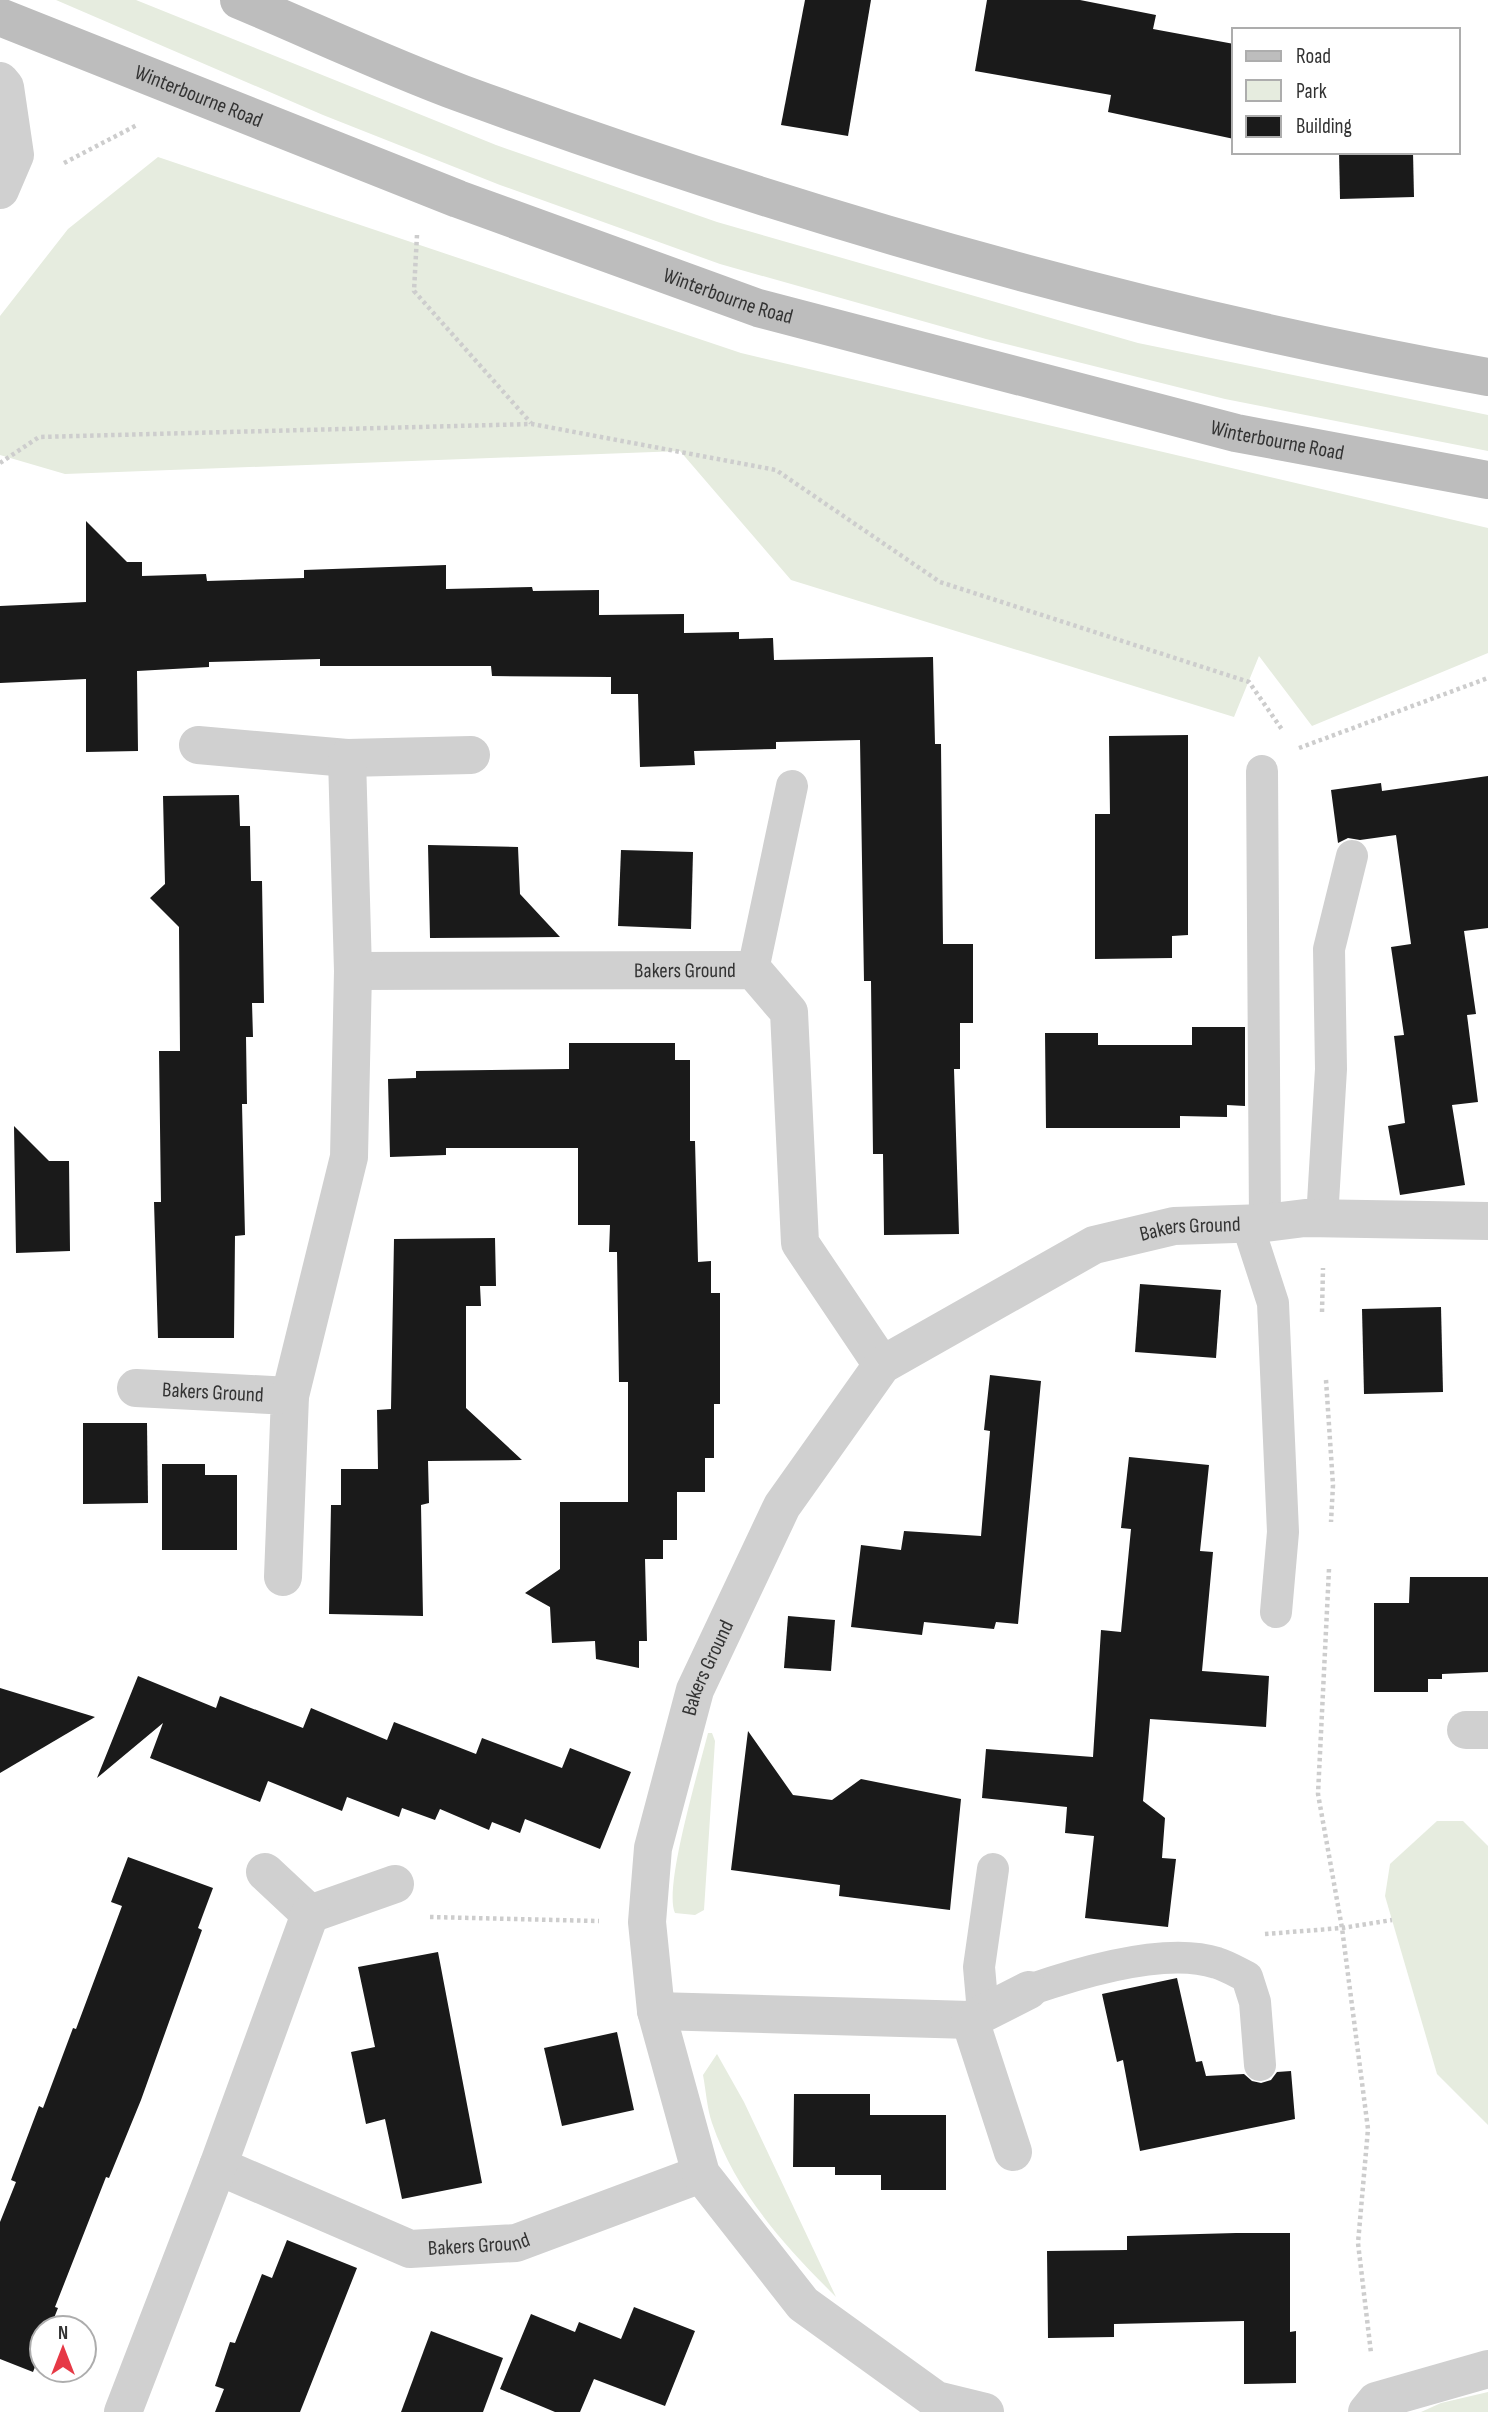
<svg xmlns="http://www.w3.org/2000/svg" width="1488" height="2412" viewBox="0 0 1488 2412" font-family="'Sofia Sans Condensed',sans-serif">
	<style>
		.green { fill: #e6ecdf }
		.building { fill: #1a1a1a }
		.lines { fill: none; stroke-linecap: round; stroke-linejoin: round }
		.path { stroke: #cdcdcd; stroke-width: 4.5; stroke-dasharray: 3.5 3.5; stroke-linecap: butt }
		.lane { stroke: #d0d0d0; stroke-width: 32 }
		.street { stroke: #d0d0d0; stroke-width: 38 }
		.secondary { stroke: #bdbdbd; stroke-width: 38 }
		.labels { text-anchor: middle; stroke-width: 7; stroke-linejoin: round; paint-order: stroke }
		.street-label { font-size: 21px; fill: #333; stroke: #fff }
	</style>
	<rect width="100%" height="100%" fill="#fff"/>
	<g class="green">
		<path d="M56 0H136L496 145 717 222 1138 343 1488 415V451L1225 399 986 339 720 264 500 185 323 115Z"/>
		<path d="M158 157 741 353 1488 528V653L1312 726 1259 656 1234 717 791 580 680 451 65 474 0 455V316L68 229Z"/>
		<path d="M708 1733H712L715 1741 704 1910 695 1915 675 1913C663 1888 700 1766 708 1733Z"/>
		<path d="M1437 1821H1463L1488 1846V2125L1437 2074 1385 1896 1390 1864Z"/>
		<path d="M717 2054 744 2102 836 2297C785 2246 736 2193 712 2123 707 2108 706 2091 703 2075Z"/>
		<path d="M1488 2392V2412H1421L1441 2403Z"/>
	</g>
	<g class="building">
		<path d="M805 0H871L848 136 781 125Z"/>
		<path d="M987 0H1080L1156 15 1153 29 1234 44V139L1108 112 1111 95 975 71Z"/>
		<path d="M1339 152H1413L1414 197 1340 199Z"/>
		<path d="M86 521 127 562H142V576L206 574 207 581 304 578V570L446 565V589L532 587 533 591 599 590V615L684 614V633L739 632V639L773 638 774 660 933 657 935 744H941L943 944H973V1023H960V1069H954L959 1234 884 1235 883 1154H873L871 981H864L860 740 776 742V749L694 751 695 765 640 767 638 694H611V677L492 676 491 666H320V659L209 662V667L137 671 138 751 86 752V679L0 683V606L86 602Z"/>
		<path d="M1188 735V935L1172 936V958L1095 959V814H1110L1109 736Z"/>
		<path d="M1488 776V928L1464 931 1476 1014 1467 1015 1478 1102 1452 1105 1465 1185 1400 1195 1388 1126 1405 1123 1394 1036 1404 1035 1391 947 1411 944 1396 835 1360 840 1348 838 1338 843 1331 790 1381 783 1382 791Z"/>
		<path d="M239 795 240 826H250L251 881H262L264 1003H252L253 1037H246L247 1104H242L245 1235 235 1236 234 1338H158L154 1202H161L159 1051H180L179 927 150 898 165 884 163 796Z"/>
		<path d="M428 845 518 847 520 894 560 937 430 938Z"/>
		<path d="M621 850 693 852 691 929 618 926Z"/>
		<path d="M1192 1027H1245V1106L1227 1105V1117L1180 1116V1128H1046L1045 1033H1098V1045H1192Z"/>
		<path d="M569 1043H675V1060H690V1141H695L698 1262 711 1261V1293H720V1404H714V1458H705V1492H677V1540H663V1559H645L647 1641H639V1668L596 1659 595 1641 552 1643 550 1607 525 1593 560 1569V1502H628V1382H619L617 1252H609L610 1225H578V1148H446V1155L390 1157 388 1079 416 1078V1071L569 1069Z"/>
		<path d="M14 1126 49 1161H69L70 1251 16 1253Z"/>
		<path d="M495 1238 496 1286H480L481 1306H466V1408L522 1460 428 1461 429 1503 421 1505 423 1616 329 1614 331 1505H341V1469H378L377 1410 391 1409 394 1239Z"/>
		<path d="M1140 1284 1221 1290 1216 1358 1135 1352Z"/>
		<path d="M1441 1307 1443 1392 1364 1394 1362 1309Z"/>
		<path d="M990 1375 1041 1381 1018 1624 996 1622 994 1629 924 1622 922 1635 851 1627 861 1545 901 1550 904 1531 981 1536 990 1431 984 1430Z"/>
		<path d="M83 1423H147L148 1503 83 1504Z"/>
		<path d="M1129 1457 1209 1465 1200 1551 1213 1552 1202 1671 1269 1676 1266 1727 1150 1719 1143 1801 1165 1818 1162 1858 1176 1859 1168 1927 1085 1918 1094 1836 1065 1833 1067 1807 982 1798 986 1749 1093 1757 1101 1630 1121 1632 1131 1529 1121 1528Z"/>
		<path d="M162 1464H205V1475H237V1550H162Z"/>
		<path d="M1410 1577H1488V1672L1442 1674V1679H1428V1692H1374V1603H1409Z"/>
		<path d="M788 1616 835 1620 831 1671 784 1668Z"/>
		<path d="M138 1676 216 1708 220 1696 303 1728 311 1708 387 1740 394 1722 476 1754 482 1738 562 1768 570 1748 631 1772 600 1849 525 1819 520 1833 492 1822 489 1830 440 1809 435 1820 402 1808 399 1817 347 1797 342 1811 268 1781 260 1802 150 1758 163 1723 97 1778Z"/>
		<path d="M0 1688 95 1717 0 1773Z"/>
		<path d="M748 1731 793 1795 832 1800 861 1779 961 1799 950 1910 839 1896 840 1885 731 1870Z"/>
		<path d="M128 1857 213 1888 198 1928 202 1930 141 2100 109 2178 106 2177 55 2307 58 2308 50 2328H42V2349L33 2372 0 2359V2222L16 2182 11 2180 39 2106 43 2108 73 2028 76 2029 122 1906 111 1902Z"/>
		<path d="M438 1952 482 2183 402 2199 385 2119 366 2124 351 2052 375 2047 358 1967Z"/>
		<path d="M1177 1978 1196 2062 1202 2061 1206 2076 1244 2074 1252 2081 1261 2083 1271 2080 1277 2072 1291 2071 1295 2119 1140 2151 1123 2060 1117 2062 1102 1994Z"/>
		<path d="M617 2032 634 2110 562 2126 544 2048Z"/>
		<path d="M794 2094H870V2115H946V2190H881V2175H835V2167H793Z"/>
		<path d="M1236 2233H1290V2332L1296 2331V2383L1244 2384V2321L1114 2324V2337L1048 2338 1047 2251 1127 2250V2236Z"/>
		<path d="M287 2240 357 2268 300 2412H215L224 2389 215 2386 230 2342 235 2343 262 2274 272 2278Z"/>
		<path d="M634 2307 695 2331 665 2406 594 2379 580 2412H555L500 2389 531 2314 575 2332 579 2322 621 2339Z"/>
		<path d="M431 2331 503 2358 483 2412H401Z"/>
	</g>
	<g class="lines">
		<g class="path">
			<path d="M64 163 137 125"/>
			<path d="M417 235 414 291 531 423"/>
			<path d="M0 463 39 437 532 424 776 470 940 582 1249 682 1283 731"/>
			<path d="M1299 748 1488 678"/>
			<path d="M1322 1312 1323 1268"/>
			<path d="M1326 1380 1333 1485 1331 1522"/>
			<path d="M1329 1569 1318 1794 1342 1928 1368 2129 1358 2243 1371 2353"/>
			<path d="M430 1917 599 1921"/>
			<path d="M1265 1934 1342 1928 1392 1920"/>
		</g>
		<g class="lane">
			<path d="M1262 771 1265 1223"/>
			<path d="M753 970 792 786"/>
			<path d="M1322 1219 1331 1069 1329 949 1352 856"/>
			<path d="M1247 1223 1273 1303 1283 1532 1276 1612"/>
			<path d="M1029 1990C1078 1973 1166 1946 1217 1963 1227 1966 1237 1972 1247 1977L1255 2002 1260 2065"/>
			<path d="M983 2012 979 1967 993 1869"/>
		</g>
		<g class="street">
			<path d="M0 81 5 87 15 155 0 190"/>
			<path d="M198 745 347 758 471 755"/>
			<path id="s1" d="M353 971 753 970 789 1012 800 1243 882 1365"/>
			<path id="s2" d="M136 1388 290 1396 283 1577"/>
			<path d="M290 1396 349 1157 353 971 347 758"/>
			<path d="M1466 1730H1488"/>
			<path d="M265 1872 310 1914 395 1884"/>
			<path d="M656 2011 970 2020 1029 1990"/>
			<path d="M970 2020 1013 2152"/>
			<path id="s3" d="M218 2166 410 2249 516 2243 701 2174"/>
			<path d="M123 2412 218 2166 310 1914"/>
			<path id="s4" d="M985 2412 936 2400 803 2304 701 2174 656 2011 647 1922 653 1848 695 1690 782 1506 882 1365 1094 1245 1174 1226 1265 1223 1305 1218 1488 1221"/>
			<path d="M1367 2412 1376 2401 1488 2369"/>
		</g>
		<g class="secondary">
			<path d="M239 0C313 31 387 66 463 94 796 216 1139 315 1488 377"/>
			<path id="s5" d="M0 17 458 199 758 308 1236 433 1488 480"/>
		</g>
	</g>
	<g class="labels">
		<g class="street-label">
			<text dy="7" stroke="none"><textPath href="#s5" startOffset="214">Winterbourne Road</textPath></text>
			<text dy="7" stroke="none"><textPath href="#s5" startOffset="780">Winterbourne Road</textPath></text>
			<text dy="7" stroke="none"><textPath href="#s5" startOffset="1348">Winterbourne Road</textPath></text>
			<text dy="7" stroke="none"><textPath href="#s1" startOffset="332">Bakers Ground</textPath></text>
			<text dy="7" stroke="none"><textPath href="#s4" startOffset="1594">Bakers Ground</textPath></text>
			<text dy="7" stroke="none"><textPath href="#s2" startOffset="77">Bakers Ground</textPath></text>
			<text dy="7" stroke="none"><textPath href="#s4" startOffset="901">Bakers Ground</textPath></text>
			<text dy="7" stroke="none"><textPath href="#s3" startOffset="278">Bakers Ground</textPath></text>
		</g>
	</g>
	<rect x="1232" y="28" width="228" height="126" fill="#ffffff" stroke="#adadad" stroke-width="2"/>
	<rect x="1246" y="51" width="35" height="10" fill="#bdbdbd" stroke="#adadad" stroke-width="2"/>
	<text x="1296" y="63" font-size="21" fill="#333333">Road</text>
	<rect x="1246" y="80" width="35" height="21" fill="#e6ecdf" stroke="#adadad" stroke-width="2"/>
	<text x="1296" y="98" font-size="21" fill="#333333">Park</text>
	<rect x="1246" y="116" width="35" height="21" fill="#1a1a1a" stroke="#adadad" stroke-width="2"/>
	<text x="1296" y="133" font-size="21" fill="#333333">Building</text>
	<g transform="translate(63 2349)"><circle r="33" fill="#ffffff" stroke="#adadad" stroke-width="2"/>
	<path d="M0-5L12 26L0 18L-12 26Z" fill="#e63946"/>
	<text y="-10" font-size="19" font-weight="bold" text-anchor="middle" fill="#333333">N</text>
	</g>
</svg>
